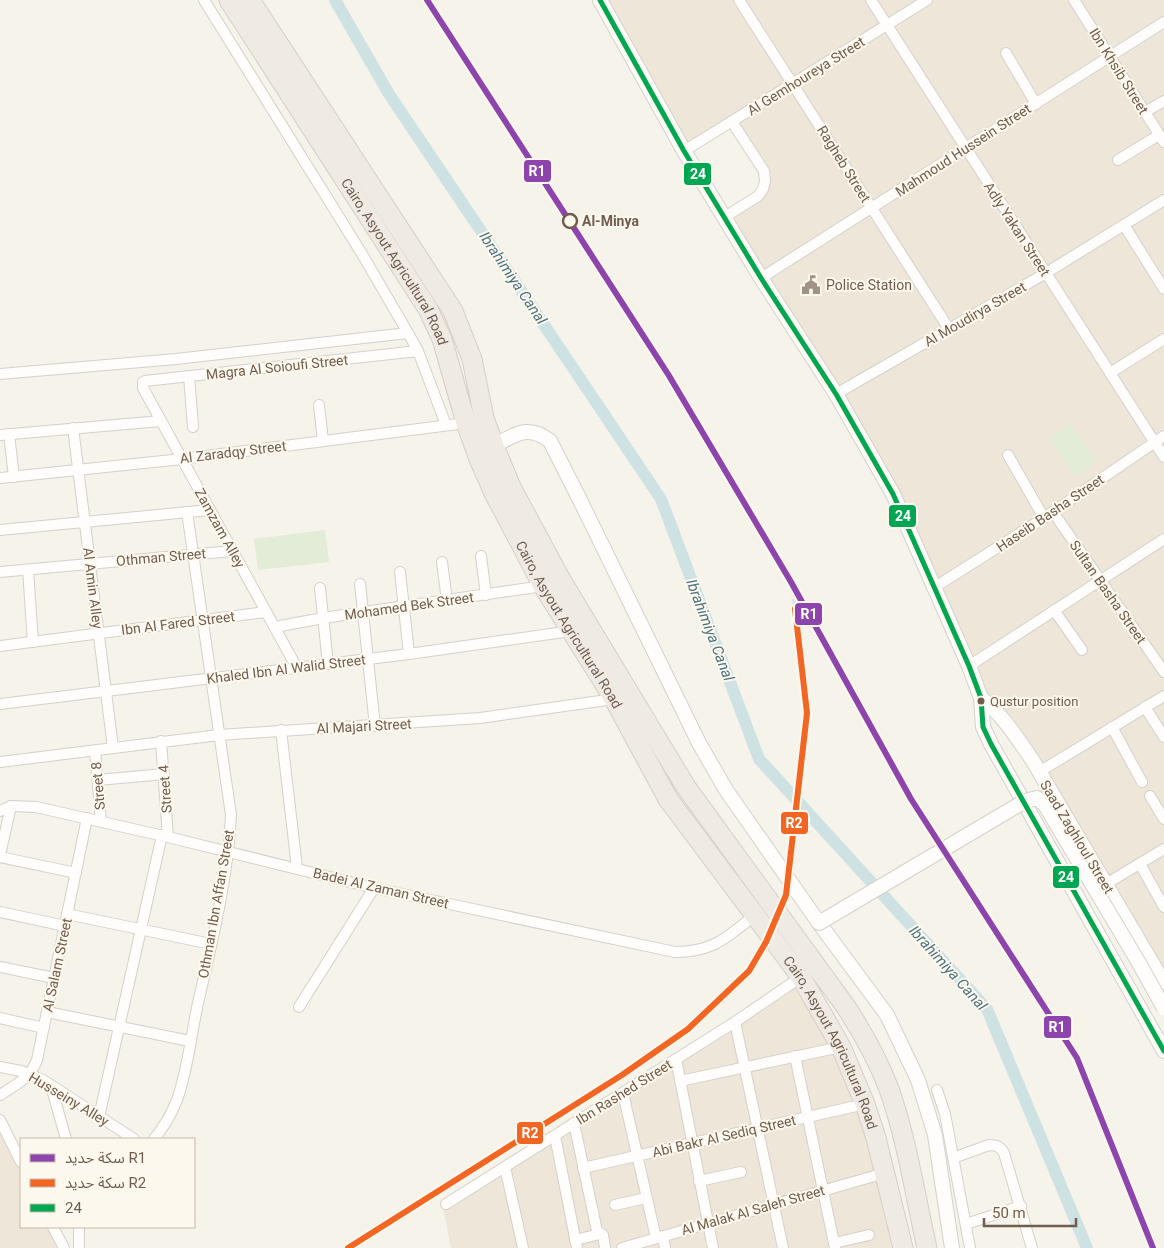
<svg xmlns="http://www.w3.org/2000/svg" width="1164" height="1248" viewBox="0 0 1164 1248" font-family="Roboto,'Noto Sans Arabic',sans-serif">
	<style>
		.residential { fill: #eee6d9 }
		.green { fill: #e2ecd7 }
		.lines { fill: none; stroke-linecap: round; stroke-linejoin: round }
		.canal { stroke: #cee2e4; stroke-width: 12 }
		.street-casing { stroke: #d5d0c9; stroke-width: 12 }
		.secondary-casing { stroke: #d5d0c9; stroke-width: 16 }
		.highway-casing { stroke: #d4cec7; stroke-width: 21 }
		.street { stroke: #fefdfc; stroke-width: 10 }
		.secondary { stroke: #fefdfc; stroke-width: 14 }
		.highway { stroke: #f0eae5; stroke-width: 19 }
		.rail { stroke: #e4e2e4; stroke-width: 4; stroke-dasharray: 8 5; stroke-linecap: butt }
		.secondary-bridge-casing { stroke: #d5d0c9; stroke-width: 16; stroke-linecap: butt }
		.secondary-bridge { stroke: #fefdfc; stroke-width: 14 }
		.bus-1-casing { stroke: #fdf8ed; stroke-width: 9 }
		.bus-1 { stroke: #00a651; stroke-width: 5 }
		.rail-1-casing { stroke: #fdf8ed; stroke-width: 10 }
		.rail-2-casing { stroke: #fdf8ed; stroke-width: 10 }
		.rail-1 { stroke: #8e44ad; stroke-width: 6 }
		.rail-2 { stroke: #f26522; stroke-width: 6 }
		.stop-dot { fill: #fdf8ed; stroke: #715d4e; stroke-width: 2.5 }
		.bus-dot { fill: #715d4e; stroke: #fdf8ed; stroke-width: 2 }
		.labels { text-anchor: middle; stroke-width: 4; stroke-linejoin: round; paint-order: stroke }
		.bus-label { font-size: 13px; fill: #715d4e; stroke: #fdf8ed; text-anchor: start }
		.street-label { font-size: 14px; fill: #715d4e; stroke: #fdf8ed }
		.stop-label { font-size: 14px; font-weight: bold; fill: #715d4e; stroke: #fdf8ed; text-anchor: start }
		.poi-label { font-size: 14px; fill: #715d4e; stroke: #fdf8ed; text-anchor: start }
		.water-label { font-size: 15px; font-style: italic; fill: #4a7482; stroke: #fdf8ed }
		.line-badge { stroke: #fdf8ed; stroke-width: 2 }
		.badge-label { font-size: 14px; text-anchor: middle; font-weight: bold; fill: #fff }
	</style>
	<rect width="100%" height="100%" fill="#f6f3eb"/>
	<g class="residential">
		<path d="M603 0H1164V690L1040 771 982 697 893 491 725 218 764 193 768 174 732 121 684 150Z"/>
		<path d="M1164 696V980L1041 773Z"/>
		<path d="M801 977 840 1048 902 1248H451L443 1207Z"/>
		<path d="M0 1120 21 1163V1227H53L63 1248H0Z"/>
	</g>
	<g class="green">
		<path d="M1070 423 1097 462 1075 477 1049 438Z"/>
		<path d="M325 530 329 562 258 570 254 539Z"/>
	</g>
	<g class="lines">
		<path class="canal" d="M335 0 389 94 661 499 759 759 987 1009 1087 1248"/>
		<g class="street-casing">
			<g id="street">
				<path d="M204 0 362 254 408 333 418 351 446 425"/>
				<path d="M739 0 949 329"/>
				<path d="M871 0 1164 457"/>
				<path d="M1074 0 1164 142"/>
				<path d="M1006 53 1036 104"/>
				<path d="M1145 112 1164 101"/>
				<path d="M684 151 927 0"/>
				<path d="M1118 160 1159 135"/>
				<path d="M725 217 758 196 763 189 765 181 764 171 732 122"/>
				<path d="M1124 225 1164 289"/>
				<path d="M761 278 1164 22"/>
				<path d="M1110 373 1164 339"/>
				<path d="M0 374 176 359 408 333"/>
				<path d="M189 376 193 427"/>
				<path d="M836 394 1046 273 1164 200"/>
				<path d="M319 405 323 441"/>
				<path d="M73 428 113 748"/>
				<path d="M9 434 14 477"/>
				<path d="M0 435 161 421"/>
				<path d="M1008 455 1044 518"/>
				<path d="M0 478 182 459 466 423"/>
				<path d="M1053 512 1164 672"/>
				<path d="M0 530 210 510"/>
				<path d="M481 556 486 595"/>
				<path d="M442 562 447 601"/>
				<path d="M28 570 33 642"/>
				<path d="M0 572 232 551"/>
				<path d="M400 572 409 654"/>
				<path d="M360 584 375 726"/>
				<path d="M935 587 1044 518 1164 436"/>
				<path d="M320 588 328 664"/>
				<path d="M1054 610 1082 650"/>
				<path d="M275 627 323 618 543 586"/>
				<path d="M0 646 266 612"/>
				<path d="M969 666 1164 539"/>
				<path d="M297 668 143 388V382L145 381 418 351"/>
				<path d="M0 704 409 654 571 631"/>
				<path d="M1145 707 1164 737"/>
				<path d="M1112 727 1142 782"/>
				<path d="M281 730 297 868"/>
				<path d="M161 741 168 837"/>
				<path d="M95 751 101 821"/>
				<path d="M0 762 219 735 480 718 614 699"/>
				<path d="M1039 772 1164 696"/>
				<path d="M98 780 164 774"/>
				<path d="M1150 796 1164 819"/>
				<path d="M0 811 11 806 36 807 168 837 374 888 675 952C713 952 726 938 755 915"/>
				<path d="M0 855 11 806"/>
				<path d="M0 857 76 873"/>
				<path d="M1140 864 1164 907"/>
				<path d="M1106 884 1164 849"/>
				<path d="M0 912 65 926"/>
				<path d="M67 914 211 944"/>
				<path d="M0 967 54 978"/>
				<path d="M299 1007 374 888"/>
				<path d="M47 1012 190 1041"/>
				<path d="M0 1018 44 1028"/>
				<path d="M735 1022 783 1248"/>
				<path d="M795 1056 835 1248"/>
				<path d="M676 1059 713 1248"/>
				<path d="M0 1067 21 1071 43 1080 134 1139"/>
				<path d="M680 1081 841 1047"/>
				<path d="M51 1086 66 1139"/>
				<path d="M937 1090 945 1114 970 1248"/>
				<path d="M623 1093 656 1238"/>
				<path d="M0 1095C16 1085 30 1078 37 1060L87 818"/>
				<path d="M99 1117 162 835"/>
				<path d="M0 1120 21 1162"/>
				<path d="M574 1123 597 1231 603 1235 605 1248"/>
				<path d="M555 1136 577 1248"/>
				<path d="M154 1139C164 1127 171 1115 177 1100 188 1069 191 1035 198 1003 212 942 228 879 231 815L187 512"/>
				<path d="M953 1158 989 1145C996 1145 1000 1146 1004 1153L1032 1248"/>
				<path d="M505 1167 523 1248"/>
				<path d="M583 1168 865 1104"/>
				<path d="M699 1181 741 1172"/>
				<path d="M446 1204 735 1022 801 977"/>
				<path d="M615 1205 646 1198"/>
				<path d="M966 1224 1021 1206"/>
				<path d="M53 1227 64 1248"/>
				<path d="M663 1236 665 1248"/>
				<path d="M575 1240 600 1234"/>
				<path d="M834 1243 869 1235"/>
				<path d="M79 1248V1227"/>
				<path d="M622 1248 885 1173"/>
			</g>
		</g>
		<g class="secondary-casing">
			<g id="secondary">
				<path d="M600 0 684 151 761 278 836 394 893 494 969 666 981 698 983 727 991 744 1164 1051"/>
				<path d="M494 446C515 434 528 424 550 441L579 498"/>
				<path d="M981 698C1003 715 1017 738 1033 761L1164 983"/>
				<path d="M819 923 887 1015 918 1080 935 1135 952 1248"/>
			</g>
		</g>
		<g class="highway-casing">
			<g id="highway">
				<path id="s1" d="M229 0 428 309 442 339 466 423 479 459 494 493 543 586 614 699 668 799 801 977 841 1047 865 1104 876 1138 903 1248"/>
				<path d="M250 0 453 311 472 359 484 418 494 446 511 487 561 580 686 787 846 1007C863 1033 878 1060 889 1089 907 1140 915 1195 927 1248"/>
			</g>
		</g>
		<use href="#street" class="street"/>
		<use href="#secondary" class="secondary"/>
		<use href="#highway" class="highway"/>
		<g class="rail">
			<path d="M788 865 807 713 800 641 791 582"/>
			<path d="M348 1248 622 1075 688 1029 749 971"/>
		</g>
		<g class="secondary-bridge-casing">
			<path id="secondary-bridge" d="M579 498 699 743 726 790 819 923 1025 801 1037 798 1045 805 1139 963 1164 1008"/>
		</g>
		<use href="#secondary-bridge" class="secondary-bridge"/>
		<g class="bus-1-casing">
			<path id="bus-1" d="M600 0 684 151 761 278 836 394 893 494 969 666 981 698 983 727 991 744 1164 1051"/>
		</g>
		<use href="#bus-1" class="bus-1"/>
		<g class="rail-1-casing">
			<path id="rail-1" d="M427 0 668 374 791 582 911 799 1077 1058 1153 1248"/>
		</g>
		<g class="rail-2-casing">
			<path id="rail-2" d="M348 1248 622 1075 688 1029 749 971 766 942 786 895 807 713 795 609"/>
		</g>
		<use href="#rail-1" class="rail-1"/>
		<use href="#rail-2" class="rail-2"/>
	</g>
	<defs>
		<g id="civic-bare" transform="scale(1.5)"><path d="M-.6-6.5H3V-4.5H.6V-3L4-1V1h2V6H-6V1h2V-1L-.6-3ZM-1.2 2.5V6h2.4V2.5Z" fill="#a09285" stroke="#fdf8ed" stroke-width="2.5" paint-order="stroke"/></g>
	</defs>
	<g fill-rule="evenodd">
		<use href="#civic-bare" x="811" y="285"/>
	</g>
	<circle class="stop-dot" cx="570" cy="221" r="7"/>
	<circle class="bus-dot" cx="981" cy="701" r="4.5"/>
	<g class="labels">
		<g class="bus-label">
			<text x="990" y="706">Qustur position</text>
		</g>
		<g class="street-label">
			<text transform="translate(1119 71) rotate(58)" y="5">Ibn Khsib Street</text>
			<text transform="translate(806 76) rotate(-32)" y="5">Al Gemhoureya Street</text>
			<text transform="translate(963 150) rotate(-33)" y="5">Mahmoud Hussein Street</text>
			<text transform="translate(844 164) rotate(58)" y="5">Ragheb Street</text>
			<text transform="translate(1017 229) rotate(57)" y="5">Adly Yakan Street</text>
			<text dy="5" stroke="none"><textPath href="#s1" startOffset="310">Cairo, Asyout Agricultural Road</textPath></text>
			<text transform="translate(975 314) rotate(-30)" y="5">Al Moudirya Street</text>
			<text transform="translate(277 367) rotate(-6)" y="5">Magra Al Soioufi Street</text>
			<text transform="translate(233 452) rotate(-7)" y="5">Al Zaradqy Street</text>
			<text transform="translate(1050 513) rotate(-34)" y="5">Haseib Basha Street</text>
			<text transform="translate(220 528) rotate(61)" y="5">Zamzam Alley</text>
			<text transform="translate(161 557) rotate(-5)" y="5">Othman Street</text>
			<text transform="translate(93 588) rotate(83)" y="5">Al Amin Alley</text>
			<text transform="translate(1108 592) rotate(55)" y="5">Sultan Basha Street</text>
			<text transform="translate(409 606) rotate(-8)" y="5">Mohamed Bek Street</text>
			<text transform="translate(178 623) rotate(-7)" y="5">Ibn Al Fared Street</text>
			<text dy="5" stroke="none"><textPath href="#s1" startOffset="715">Cairo, Asyout Agricultural Road</textPath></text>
			<text transform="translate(286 669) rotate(-7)" y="5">Khaled Ibn Al Walid Street</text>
			<text transform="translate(364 726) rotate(-3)" y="5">Al Majari Street</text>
			<text transform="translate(98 786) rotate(-95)" y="5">Street 8</text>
			<text transform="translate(165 789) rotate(-94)" y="5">Street 4</text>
			<text transform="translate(1077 837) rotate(59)" y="5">Saad Zaghloul Street</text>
			<text transform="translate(381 888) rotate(13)" y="5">Badei Al Zaman Street</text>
			<text transform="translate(216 904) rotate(-80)" y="5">Othman Ibn Affan Street</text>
			<text transform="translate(57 965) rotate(-78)" y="5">Al Salam Street</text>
			<text dy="5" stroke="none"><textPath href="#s1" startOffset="1210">Cairo, Asyout Agricultural Road</textPath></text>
			<text transform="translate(624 1092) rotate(-32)" y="5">Ibn Rashed Street</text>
			<text transform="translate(69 1099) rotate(31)" y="5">Husseiny Alley</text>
			<text transform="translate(724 1136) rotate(-13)" y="5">Abi Bakr Al Sediq Street</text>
			<text transform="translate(753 1210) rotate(-16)" y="5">Al Malak Al Saleh Street</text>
		</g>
		<g class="stop-label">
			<text x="582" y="226">Al-Minya</text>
		</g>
		<g class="poi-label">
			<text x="826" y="290">Police Station</text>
		</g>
		<g class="water-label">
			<text transform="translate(513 278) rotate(56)" y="5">Ibrahimiya Canal</text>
			<text transform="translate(710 630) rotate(69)" y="5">Ibrahimiya Canal</text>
			<text transform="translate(948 968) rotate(48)" y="5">Ibrahimiya Canal</text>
		</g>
	</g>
	<g class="line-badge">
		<rect x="523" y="159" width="29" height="24" rx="5" fill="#8e44ad"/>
		<rect x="683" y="162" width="29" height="24" rx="5" fill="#00a651"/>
		<rect x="888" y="504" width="29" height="24" rx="5" fill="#00a651"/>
		<rect x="794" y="602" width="29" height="24" rx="5" fill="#8e44ad"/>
		<rect x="780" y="811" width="29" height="24" rx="5" fill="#f26522"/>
		<rect x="1052" y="865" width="28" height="24" rx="5" fill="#00a651"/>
		<rect x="1043" y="1015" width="29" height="24" rx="5" fill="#8e44ad"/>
		<rect x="516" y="1121" width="28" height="24" rx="5" fill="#f26522"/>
	</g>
	<g class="badge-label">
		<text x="537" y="176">R1</text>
		<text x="698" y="179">24</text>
		<text x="903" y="521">24</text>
		<text x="809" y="619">R1</text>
		<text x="794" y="828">R2</text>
		<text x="1066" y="882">24</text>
		<text x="1057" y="1032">R1</text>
		<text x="530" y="1138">R2</text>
	</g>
	<rect x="20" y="1138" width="175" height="90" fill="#fdf8ed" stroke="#c5baad"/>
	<rect x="30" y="1154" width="25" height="8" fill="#8e44ad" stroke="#c5baad"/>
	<text x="65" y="1163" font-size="15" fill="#715d4e">سكة حديد R1</text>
	<rect x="30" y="1179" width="25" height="8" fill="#f26522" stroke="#c5baad"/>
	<text x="65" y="1188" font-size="15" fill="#715d4e">سكة حديد R2</text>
	<rect x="30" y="1204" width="25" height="8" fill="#00a651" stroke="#c5baad"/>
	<text x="65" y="1213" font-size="15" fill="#715d4e">24</text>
	<path d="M984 1218v8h92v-8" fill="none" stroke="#715d4e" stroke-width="2.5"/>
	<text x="992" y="1218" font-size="15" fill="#715d4e" stroke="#fdf8ed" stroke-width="4" paint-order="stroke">50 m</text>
</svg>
